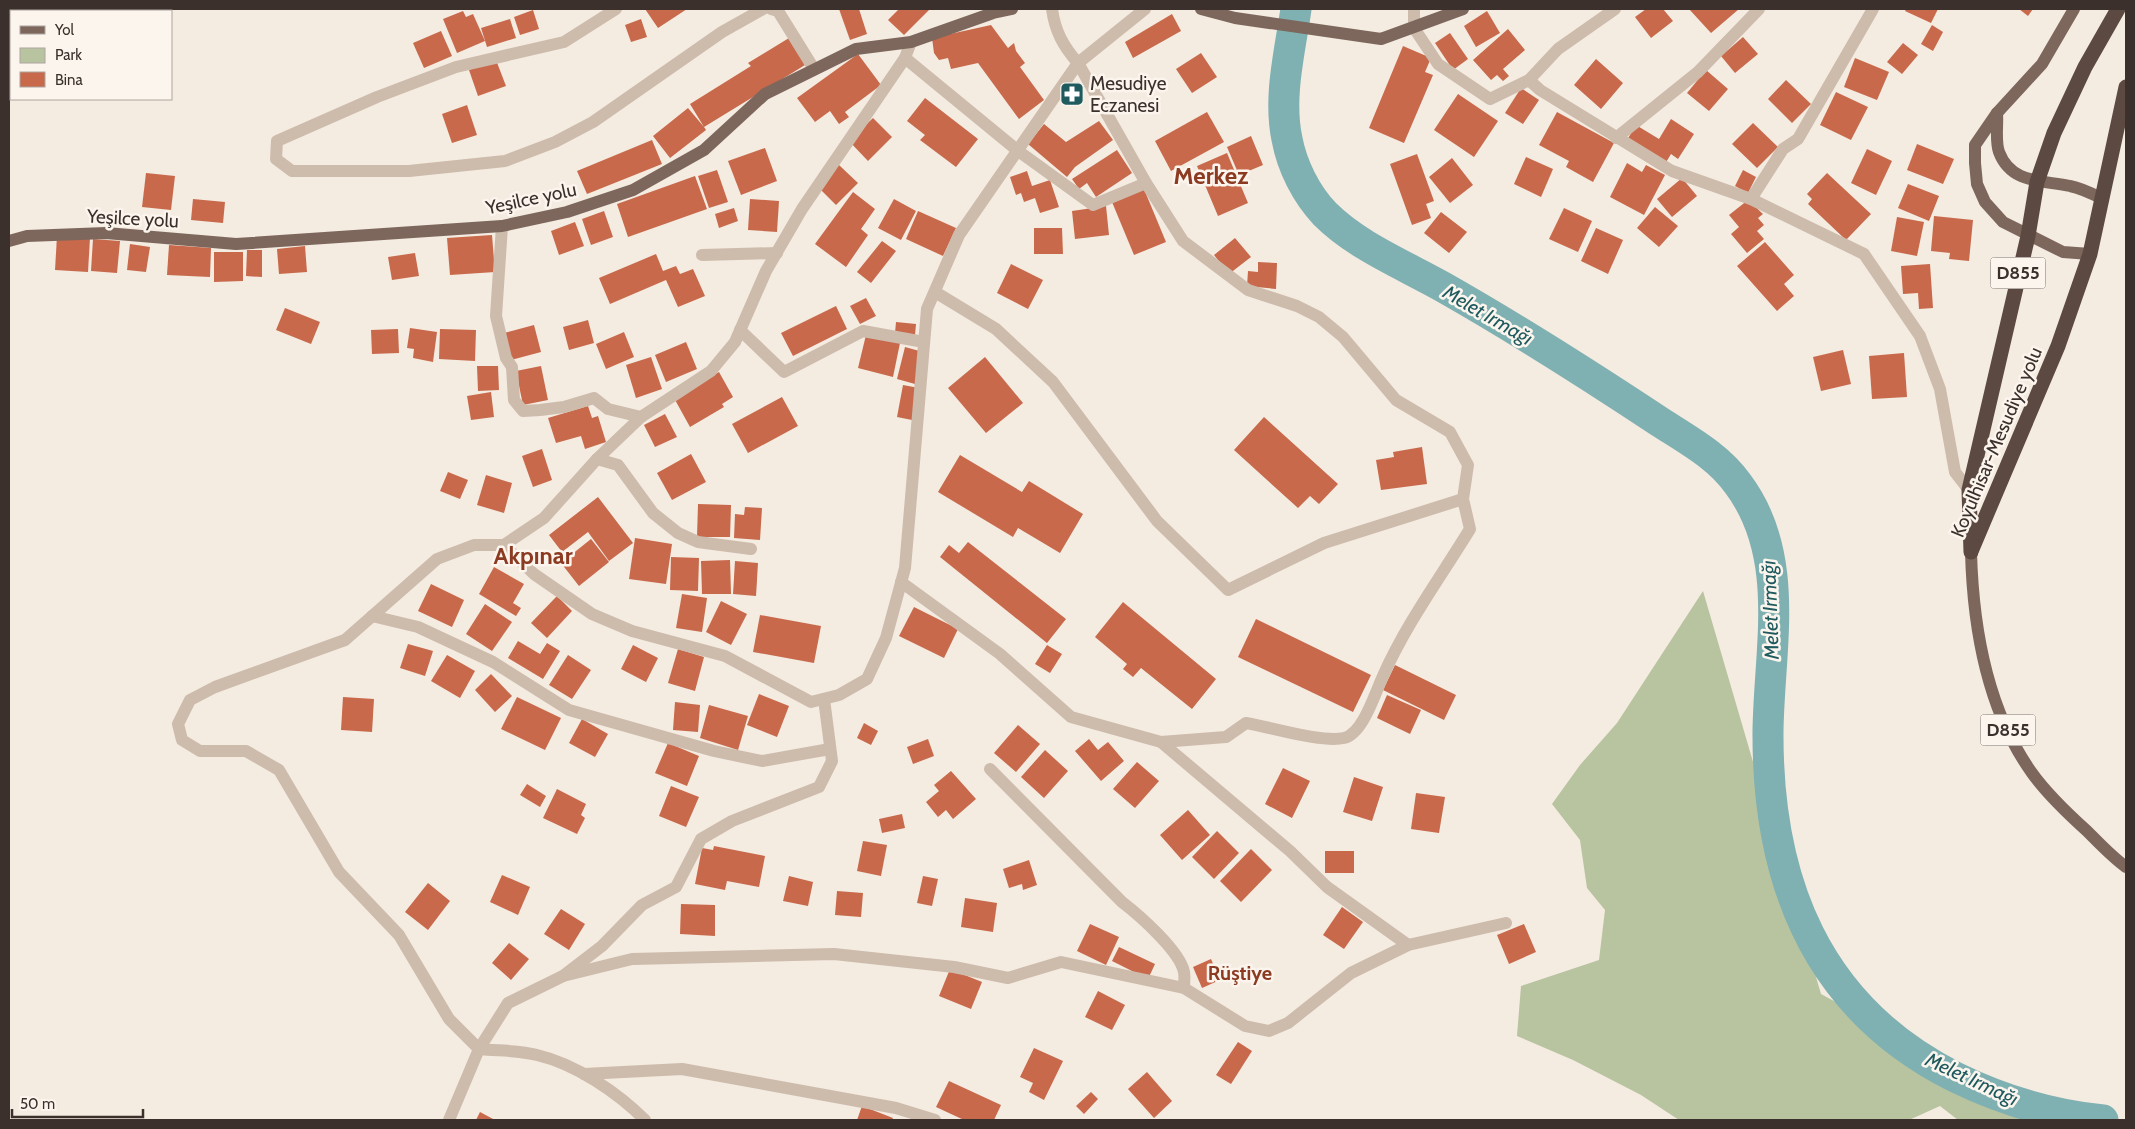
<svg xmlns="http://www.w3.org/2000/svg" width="2135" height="1129" viewBox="0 0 2135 1129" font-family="Cabin,sans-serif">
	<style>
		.green { fill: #b8c4a0 }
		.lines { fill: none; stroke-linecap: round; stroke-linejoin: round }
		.river { stroke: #7fb0b2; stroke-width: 31 }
		.building { fill: #c8694b }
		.minor { stroke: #cdbbac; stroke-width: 12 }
		.major { stroke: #7d675c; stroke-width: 12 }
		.highway { stroke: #5c4a42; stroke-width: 15 }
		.labels { text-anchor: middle; stroke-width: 5; stroke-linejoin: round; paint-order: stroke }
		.shield { fill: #fbf5ee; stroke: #756b66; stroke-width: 1 }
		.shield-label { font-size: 18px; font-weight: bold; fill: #3b302b }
		.poi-label { font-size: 19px; fill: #3b302b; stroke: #fbf5ee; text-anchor: start }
		.street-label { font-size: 19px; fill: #3b302b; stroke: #fbf5ee }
		.water-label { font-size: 20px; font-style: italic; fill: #1f5a5e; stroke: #fbf5ee }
		.neighbourhood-label { font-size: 20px; font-weight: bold; fill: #8c3b22; stroke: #fbf5ee }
		.district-label { font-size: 24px; font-weight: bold; fill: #8c3b22; stroke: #fbf5ee }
	</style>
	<rect width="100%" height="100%" fill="#f4ebe1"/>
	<path class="green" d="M1703 591 1821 994 2054 1120H1958L1940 1106 1909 1120H1679L1641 1095 1573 1060 1517 1036 1521 986 1599 960 1605 910 1587 888 1580 840 1552 804 1580 765 1617 723Z"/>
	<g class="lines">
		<path class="river" d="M1296 9C1290 51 1278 97 1287 139 1292 166 1306 194 1325 214 1357 246 1404 265 1443 287 1517 329 1589 375 1660 422 1688 440 1718 456 1738 484 1792 556 1769 649 1768 731 1767 881 1816 1007 1955 1077 2002 1100 2052 1115 2103 1120"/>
	</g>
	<g class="building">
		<path d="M645 9H687L658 28Z"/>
		<path d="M839 9H859L867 34 850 40Z"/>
		<path d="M899 9H930L904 35 888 20Z"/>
		<path d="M1646 9H1663L1673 21 1651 38 1635 17Z"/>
		<path d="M1689 9H1739L1711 33Z"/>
		<path d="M1906 9H1938L1931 23 1905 11Z"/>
		<path d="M2019 9H2033L2028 16Z"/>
		<path d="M533 10 539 29 520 35 514 17Z"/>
		<path d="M463 11 466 17 473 14 485 41 457 53 443 19Z"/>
		<path d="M1487 11 1500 33 1476 47 1464 26Z"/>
		<path d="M1172 14 1181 31 1133 58 1125 42Z"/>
		<path d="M510 19 516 38 487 47 481 28Z"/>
		<path d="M641 19 647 37 631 42 625 25Z"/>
		<path d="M991 25 1008 48 1014 43 1016 51 1025 63 1020 67 1044 100 1019 119 978 63 951 69 948 58 939 60 934 53 932 38Z"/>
		<path d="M1932 25 1943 32 1933 51 1921 44Z"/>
		<path d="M1508 29 1525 50 1503 69 1509 76 1503 81 1497 75 1491 80 1473 60Z"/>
		<path d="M441 31 452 56 424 68 413 43Z"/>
		<path d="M1450 33 1468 59 1453 70 1435 43Z"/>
		<path d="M1743 37 1758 54 1735 73 1721 56Z"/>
		<path d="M789 38 805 65 704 127 706 130 670 158 653 136 688 108 704 127 690 104 751 66 748 63Z"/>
		<path d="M1903 43 1918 55 1902 74 1887 62Z"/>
		<path d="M1403 46 1431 58 1425 72 1433 75 1404 143 1369 128Z"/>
		<path d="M1201 53 1217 77 1192 93 1176 69Z"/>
		<path d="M858 54 881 85 845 112 849 117 839 124 830 111 815 122 797 98Z"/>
		<path d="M1855 58 1889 72 1877 100 1844 87Z"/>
		<path d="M1596 59 1623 83 1601 109 1574 85Z"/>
		<path d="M496 60 506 86 478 96 469 70Z"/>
		<path d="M1706 70 1728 89 1709 111 1687 93Z"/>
		<path d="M1786 80 1811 104 1792 123 1768 99Z"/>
		<path d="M1521 88 1539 100 1523 124 1505 113Z"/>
		<path d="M1836 92 1868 107 1851 140 1820 125Z"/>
		<path d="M1458 94 1498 121 1474 157 1434 130Z"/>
		<path d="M925 98 978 139 956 167 920 140 925 135 907 121Z"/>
		<path d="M467 105 477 135 452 143 442 114Z"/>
		<path d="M1207 112 1224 142 1171 171 1155 141Z"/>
		<path d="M1557 112 1614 143 1593 182 1566 167 1569 161 1539 145Z"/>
		<path d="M873 118 892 137 868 161 849 141Z"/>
		<path d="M1671 119 1694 134 1678 159 1671 154 1665 164 1627 140 1636 125 1659 139Z"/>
		<path d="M1099 121 1113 140 1075 167 1067 177 1028 144 1044 124 1066 142Z"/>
		<path d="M1753 123 1778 147 1757 168 1732 144Z"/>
		<path d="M1251 136 1263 165 1239 175 1227 147Z"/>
		<path d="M652 140 662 164 587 194 577 171Z"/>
		<path d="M1917 144 1954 159 1943 184 1907 170Z"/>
		<path d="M765 148 777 181 741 195 728 161Z"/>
		<path d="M1867 149 1892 161 1876 195 1851 183Z"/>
		<path d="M1117 150 1132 173 1096 197 1087 183 1079 189 1072 179Z"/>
		<path d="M1227 153 1248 203 1218 216 1197 166Z"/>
		<path d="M1417 154 1434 201 1426 204 1431 218 1412 225 1390 164Z"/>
		<path d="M1526 157 1553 169 1541 197 1514 184Z"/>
		<path d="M1452 158 1473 185 1450 203 1429 177Z"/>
		<path d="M1627 163 1642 172 1646 165 1665 175 1644 215 1610 197Z"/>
		<path d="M839 165 858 183 836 205 818 187Z"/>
		<path d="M717 170 728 202 709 208 698 176Z"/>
		<path d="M1743 170 1756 177 1748 193 1735 186Z"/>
		<path d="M1027 171 1032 186 1050 180 1059 207 1040 213 1035 198 1024 202 1021 193 1016 195 1010 177Z"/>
		<path d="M146 173 175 176 171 210 142 207Z"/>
		<path d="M1827 173 1871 214 1846 240 1808 204 1812 199 1807 194Z"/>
		<path d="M695 176 707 209 628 237 617 204Z"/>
		<path d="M1682 178 1697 196 1672 217 1657 199Z"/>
		<path d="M1908 184 1939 196 1929 221 1898 208Z"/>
		<path d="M1144 189 1166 242 1134 255 1112 202Z"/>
		<path d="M853 192 875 209 861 229 868 235 846 267 815 244Z"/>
		<path d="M193 199 225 202 223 223 191 220Z"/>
		<path d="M750 199 779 201 777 232 748 230Z"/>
		<path d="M894 199 916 211 901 240 878 228Z"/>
		<path d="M1748 200 1763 214 1758 218 1764 225 1757 231 1764 239 1747 253 1731 234 1739 227 1729 215Z"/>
		<path d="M1106 206 1109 235 1075 239 1072 211Z"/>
		<path d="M1655 207 1678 226 1659 247 1637 228Z"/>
		<path d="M734 208 738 221 719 228 715 214Z"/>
		<path d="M1564 208 1592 221 1578 252 1549 239Z"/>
		<path d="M604 211 613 237 591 245 582 219Z"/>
		<path d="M918 211 956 228 943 256 906 239Z"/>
		<path d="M1441 212 1467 232 1449 253 1424 233Z"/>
		<path d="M1934 216 1973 220 1969 261 1949 259 1950 253 1931 251Z"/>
		<path d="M1897 217 1924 222 1917 256 1891 251Z"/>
		<path d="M575 222 584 246 559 255 551 231Z"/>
		<path d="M1034 228H1062L1063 254H1034Z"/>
		<path d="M1596 228 1623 240 1608 274 1581 261Z"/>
		<path d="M492 235 495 272 450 275 447 238Z"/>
		<path d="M57 236 90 238 88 272 55 270Z"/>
		<path d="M1235 238 1251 257 1229 274 1214 255Z"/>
		<path d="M93 239 120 241 117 273 91 271Z"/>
		<path d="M882 241 896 251 871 283 857 272Z"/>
		<path d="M1765 242 1794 275 1784 284 1794 296 1777 311 1737 266Z"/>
		<path d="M130 244 150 247 146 272 127 270Z"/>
		<path d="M169 245 211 248 210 277 167 275Z"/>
		<path d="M305 246 307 272 279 274 277 249Z"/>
		<path d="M247 250H262V277L246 276Z"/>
		<path d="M214 252H243V281L214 282Z"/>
		<path d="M415 253 419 276 392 280 388 257Z"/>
		<path d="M656 254 663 271 676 266 680 274 693 269 705 296 678 307 666 280 610 304 599 278Z"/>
		<path d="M1258 262 1277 263 1276 289 1247 286 1248 271 1258 272Z"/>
		<path d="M1011 264 1043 280 1028 309 997 293Z"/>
		<path d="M1930 264 1933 308 1919 309 1918 293 1903 294 1901 266Z"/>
		<path d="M866 298 876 316 860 324 850 306Z"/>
		<path d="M836 306 847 329 793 356 781 333Z"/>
		<path d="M285 308 320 322 311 344 276 330Z"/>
		<path d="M588 320 594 343 569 350 563 327Z"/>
		<path d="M896 322 916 324 915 335 895 333Z"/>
		<path d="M534 325 541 352 511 360 504 333Z"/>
		<path d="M410 328 437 332 433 362 413 358 414 349 407 348Z"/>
		<path d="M398 329 399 353 372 354 371 330Z"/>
		<path d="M440 329 476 330 475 361 439 359Z"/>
		<path d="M624 332 634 357 606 369 596 344Z"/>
		<path d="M866 335 900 343 893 377 858 368Z"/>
		<path d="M686 342 697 369 666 382 655 355Z"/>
		<path d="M905 347 923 352 915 384 897 379Z"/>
		<path d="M1843 350 1851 384 1821 391 1813 357Z"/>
		<path d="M1904 353 1907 397 1872 399 1869 356Z"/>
		<path d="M651 357 662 389 636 398 626 365Z"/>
		<path d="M985 357 1023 403 986 433 948 388Z"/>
		<path d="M477 366H498L499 390 478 391Z"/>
		<path d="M541 366 548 400 523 405 516 371Z"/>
		<path d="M719 372 733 397 722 404 724 407 690 427 674 398Z"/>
		<path d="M903 385 919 388 912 420 897 417Z"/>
		<path d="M491 392 494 417 471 420 467 396Z"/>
		<path d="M782 397 798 426 748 453 732 424Z"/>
		<path d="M588 406 592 418 598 416 606 442 585 449 581 436 556 443 548 418Z"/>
		<path d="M665 414 677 437 655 447 644 425Z"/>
		<path d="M1264 417 1338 484 1319 504 1310 496 1298 508 1234 450Z"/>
		<path d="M1422 447 1427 484 1381 490 1376 460 1394 457 1393 452Z"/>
		<path d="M542 449 552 480 533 487 522 456Z"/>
		<path d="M691 454 706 482 672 500 657 473Z"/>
		<path d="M960 455 1022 492 1029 481 1083 514 1060 553 1018 528 1013 537 938 492Z"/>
		<path d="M448 472 468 480 460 499 440 491Z"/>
		<path d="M486 475 512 483 504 513 477 505Z"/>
		<path d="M598 497 633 543 609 561 588 532 562 552 549 535Z"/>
		<path d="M698 504 731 505 730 537H697Z"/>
		<path d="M745 507 762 508 760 540 734 538 735 514 744 515Z"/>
		<path d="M635 538 672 544 666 584 629 579Z"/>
		<path d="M591 539 609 562 579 586 561 563Z"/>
		<path d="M968 542 1066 619 1047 643 940 557 949 545 959 553Z"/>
		<path d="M671 557 699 558 698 591 670 590Z"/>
		<path d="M730 560 731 594H702L701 561Z"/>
		<path d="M735 561 758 563 756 596 733 594Z"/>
		<path d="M494 567 524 584 513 603 521 608 516 616 479 594Z"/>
		<path d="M431 584 464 600 452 627 418 611Z"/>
		<path d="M682 594 707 598 702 632 676 628Z"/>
		<path d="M557 596 572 611 547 638 531 623Z"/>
		<path d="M721 601 747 614 731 645 706 632Z"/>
		<path d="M1123 602 1216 679 1192 709 1141 668 1133 677 1123 669 1127 664 1095 637Z"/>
		<path d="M485 604 512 622 492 651 466 634Z"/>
		<path d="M914 607 958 629 944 658 899 636Z"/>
		<path d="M760 615 821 626 814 663 753 652Z"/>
		<path d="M1256 619 1371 675 1353 712 1238 657Z"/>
		<path d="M518 641 540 654 547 643 560 651 543 679 508 658Z"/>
		<path d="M408 644 433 651 425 676 400 668Z"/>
		<path d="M633 645 658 658 646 682 621 669Z"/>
		<path d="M1047 645 1062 654 1050 673 1035 664Z"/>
		<path d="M678 649 704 657 695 691 668 683Z"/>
		<path d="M447 655 475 671 460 698 431 681Z"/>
		<path d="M568 655 591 670 572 699 549 685Z"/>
		<path d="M1395 665 1456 695 1444 720 1383 690Z"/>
		<path d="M491 674 512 696 495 712 475 690Z"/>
		<path d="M759 694 789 706 777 737 747 725Z"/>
		<path d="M1387 695 1421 710 1410 734 1377 718Z"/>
		<path d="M343 697 374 699 372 732 341 730Z"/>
		<path d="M517 697 561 718 545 750 501 729Z"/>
		<path d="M675 702 700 705 698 732 673 730Z"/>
		<path d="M709 705 748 716 738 750 700 738Z"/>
		<path d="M582 719 608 734 595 757 569 743Z"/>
		<path d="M864 723 878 731 871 745 857 738Z"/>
		<path d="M1018 725 1040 744 1016 772 994 753Z"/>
		<path d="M928 739 934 756 913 764 907 747Z"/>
		<path d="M1089 739 1098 750 1108 742 1124 761 1101 781 1075 751Z"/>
		<path d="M668 743 699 756 687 786 655 773Z"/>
		<path d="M1045 750 1068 771 1044 798 1021 777Z"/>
		<path d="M1137 762 1159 781 1135 808 1113 789Z"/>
		<path d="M1283 768 1310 781 1292 818 1265 804Z"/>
		<path d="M951 771 976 799 953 819 946 810 938 817 926 802 939 791 934 785Z"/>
		<path d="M1354 777 1383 787 1372 821 1343 812Z"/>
		<path d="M527 784 546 796 540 807 520 795Z"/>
		<path d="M671 786 699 797 686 827 659 816Z"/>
		<path d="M557 789 586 804 581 815 585 818 577 834 543 818Z"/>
		<path d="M1416 793 1445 797 1439 833 1411 829Z"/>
		<path d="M1188 810 1210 835 1182 860 1160 835Z"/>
		<path d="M902 814 905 828 882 833 879 819Z"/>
		<path d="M1217 831 1239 853 1214 879 1192 857Z"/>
		<path d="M863 841 887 845 881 876 857 871Z"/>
		<path d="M714 846 765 856 759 887 727 881 725 890 695 884 702 848 713 850Z"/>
		<path d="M1251 849 1272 870 1241 902 1220 881Z"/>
		<rect x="1325" y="851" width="29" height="22"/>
		<path d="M1029 860 1037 885 1023 890 1022 884 1009 888 1003 869Z"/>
		<path d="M502 875 530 887 518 915 490 902Z"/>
		<path d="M789 876 813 882 808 906 783 901Z"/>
		<path d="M923 876 938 879 932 906 917 903Z"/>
		<path d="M428 883 450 901 428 930 405 912Z"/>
		<path d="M837 891 863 893 861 917 835 915Z"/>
		<path d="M965 898 997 903 993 932 961 927Z"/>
		<path d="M681 904 715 905V936L680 934Z"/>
		<path d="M1342 907 1363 922 1344 949 1323 935Z"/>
		<path d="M561 909 585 924 569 950 544 934Z"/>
		<path d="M1090 924 1119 937 1106 965 1077 951Z"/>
		<path d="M1524 924 1536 952 1509 964 1497 935Z"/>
		<path d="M509 943 529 959 511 980 492 963Z"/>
		<path d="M1119 947 1155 964 1148 979 1112 961Z"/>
		<path d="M1211 959 1220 980 1202 988 1193 967Z"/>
		<path d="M950 969 982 982 971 1009 939 996Z"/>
		<path d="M1098 991 1125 1005 1112 1030 1085 1017Z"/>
		<path d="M1238 1042 1252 1051 1231 1084 1216 1075Z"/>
		<path d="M1034 1048 1063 1061 1044 1100 1029 1092 1033 1083 1020 1077Z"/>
		<path d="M1147 1072 1172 1101 1154 1118 1128 1089Z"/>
		<path d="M949 1081 1001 1105 994 1120H964L936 1107Z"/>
		<path d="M1091 1092 1098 1099 1084 1114 1076 1106Z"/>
		<path d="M862 1106 893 1118 892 1120H857Z"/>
		<path d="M480 1112 495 1120H476Z"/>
	</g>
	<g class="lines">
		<g class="minor">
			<path d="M616 9 564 42 456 67 377 97 277 141 276 159 292 171H409L505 161 555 142 593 122 722 32 763 9"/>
			<path d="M771 9 778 11 814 69"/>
			<path d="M1414 9V28L1438 64 1490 99 1529 80 1558 49 1615 9"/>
			<path d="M905 58 1017 150 1093 205 1146 183"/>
			<path d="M1529 80 1540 90 1672 171 1751 199 1864 254 1920 336 1940 389 1955 472 1969 490"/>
			<path d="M1616 138 1698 72 1759 9"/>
			<path d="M1751 199 1783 149 1798 139 1873 9"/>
			<path d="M502 226 496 316 506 358 512 367 514 400 523 411 540 410 564 407 594 398 608 409 641 417"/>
			<path d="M702 255 777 253"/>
			<path d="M935 292 996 329 1053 382 1157 521 1228 590 1324 543 1463 499"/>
			<path d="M740 330 784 372 863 331 924 342"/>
			<path d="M597 459 618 465 653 513 678 533 698 542 751 549"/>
			<path d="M504 545 534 574 592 614 632 631 725 656 811 702 839 695 867 679 886 638 905 568 927 309 959 235 1078 63 1145 9"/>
			<path d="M901 582 1000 654 1071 717 1161 742 1226 737 1246 723C1271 727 1321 743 1344 738 1363 734 1375 693 1383 676 1406 624 1440 578 1470 529L1463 499 1468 465 1450 432 1396 400 1343 337 1319 317 1297 306 1248 290 1183 241 1146 183 1078 63C1063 46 1055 31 1052 9"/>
			<path d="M372 616 418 627 493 662 569 710 714 751 762 761 830 749"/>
			<path d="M1161 742 1290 851 1327 887 1408 945"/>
			<path d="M990 769 1122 902C1139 915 1180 951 1184 972 1185 977 1184 983 1184 988"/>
			<path d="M563 976 632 959 834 954 954 967 1008 978 1061 962 1184 988 1245 1026 1269 1031 1288 1023 1351 973 1408 945 1506 923"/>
			<path d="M584 1074 682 1069 896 1108 935 1120"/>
			<path d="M449 1120 479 1049 508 1003 563 976 602 946 642 905 676 887 701 839 732 821 819 787 832 761 824 699"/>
			<path d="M645 1120C618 1093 576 1064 537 1055 519 1050 498 1051 479 1049L449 1019 399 935 339 872 279 770 246 751H200L182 740 178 724 190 700 215 687 345 640 437 559 474 545H504L544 518 597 459 641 417 711 371 735 342 766 271 802 209 905 58 911 42"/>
		</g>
		<g class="major">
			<path d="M1201 9 1235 18 1381 39 1463 9"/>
			<path d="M2074 9 2042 64 1997 113 1975 145V163L1977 184 1985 202 2003 222 2063 252 2090 254"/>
			<path d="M1997 113C1998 125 1995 141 1999 152 2011 184 2042 180 2070 186 2081 188 2093 194 2103 199"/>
			<path d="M9 241 27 236 106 233 236 244 502 226 567 212 633 190 704 150 765 94 856 49 911 42 993 13 1012 9"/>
			<path d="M1971 552C1973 628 1987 710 2032 773 2047 794 2067 813 2087 831 2099 843 2112 857 2126 867"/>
		</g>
		<g class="highway">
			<path d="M1972 549 2058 346 2090 254 2126 87"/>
			<path d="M1971 552 1969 490 2028 236 2037 182 2054 133 2085 67 2118 9"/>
		</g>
	</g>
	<defs>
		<g id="pharmacy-square" transform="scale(1.25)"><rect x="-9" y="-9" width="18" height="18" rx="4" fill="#1f5a5e" stroke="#fbf5ee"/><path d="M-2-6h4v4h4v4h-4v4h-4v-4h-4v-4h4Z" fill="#fff"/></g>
	</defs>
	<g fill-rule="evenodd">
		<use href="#pharmacy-square" x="1072" y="94"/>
	</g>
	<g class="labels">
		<g class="shield">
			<rect x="1990.5" y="257.5" width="55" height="31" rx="4"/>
			<rect x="1980.5" y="714.5" width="55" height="31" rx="4"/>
		</g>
		<g class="shield-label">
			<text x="2018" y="279">D855</text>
			<text x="2008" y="736">D855</text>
		</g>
		<g class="poi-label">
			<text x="1090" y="90">Mesudiye<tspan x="1090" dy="22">Eczanesi</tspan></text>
		</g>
		<g class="street-label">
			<text transform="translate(531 198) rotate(-12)" y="7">Yeşilce yolu</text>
			<text transform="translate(133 218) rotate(3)" y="7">Yeşilce yolu</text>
			<text transform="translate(1996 442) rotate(-67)" y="7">Koyulhisar-Mesudiye yolu</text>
		</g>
		<g class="water-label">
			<text transform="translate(1488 315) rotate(30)" y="7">Melet Irmağı</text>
			<text transform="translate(1770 610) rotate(-92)" y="7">Melet Irmağı</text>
			<text transform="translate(1972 1079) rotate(25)" y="7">Melet Irmağı</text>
		</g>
		<g class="neighbourhood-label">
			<text x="1240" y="980">Rüştiye</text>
		</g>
		<g class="district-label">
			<text x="1211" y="184">Merkez</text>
			<text x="533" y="564">Akpınar</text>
		</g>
	</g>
	<rect width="2135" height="1129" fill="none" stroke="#3b302b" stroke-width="20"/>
	<rect x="10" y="10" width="162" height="90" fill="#fbf5ee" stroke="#aea6a0"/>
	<rect x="20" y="26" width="25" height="8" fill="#7d675c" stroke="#aea6a0"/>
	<text x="55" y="35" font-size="15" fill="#3b302b">Yol</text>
	<rect x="20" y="48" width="25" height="15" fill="#b8c4a0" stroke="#aea6a0"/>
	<text x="55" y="60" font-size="15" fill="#3b302b">Park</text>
	<rect x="20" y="72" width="25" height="15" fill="#c8694b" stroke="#aea6a0"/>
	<text x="55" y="85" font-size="15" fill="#3b302b">Bina</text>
	<path d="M12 1109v8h131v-8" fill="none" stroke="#3b302b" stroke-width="2.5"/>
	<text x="20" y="1109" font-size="15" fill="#3b302b" stroke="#fbf5ee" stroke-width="4" paint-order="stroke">50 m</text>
</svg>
